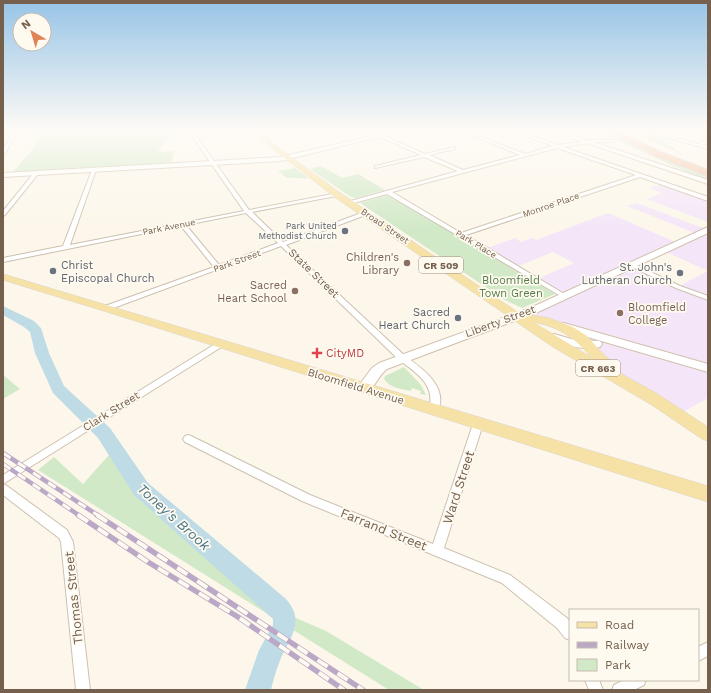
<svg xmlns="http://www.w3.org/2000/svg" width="711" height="693" viewBox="0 0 711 693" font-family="'Work Sans',sans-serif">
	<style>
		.education { fill: #f4e6f8 }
		.green { fill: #d2e9c8 }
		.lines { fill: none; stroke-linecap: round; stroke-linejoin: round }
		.river { fill: #bfdbe5; fill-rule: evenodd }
		.street-casing { stroke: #cdc0b0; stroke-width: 2 }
		.secondary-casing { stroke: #d0c1ad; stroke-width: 2 }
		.primary-casing { stroke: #dbd6d1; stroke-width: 1 }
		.highway-casing { stroke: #dbd6d1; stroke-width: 2 }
		.street { fill: #fff; fill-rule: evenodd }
		.secondary { fill: #fff; fill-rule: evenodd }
		.primary { fill: #f6e1a6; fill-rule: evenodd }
		.highway { fill: #f2c1a4; fill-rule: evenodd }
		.rail-far1-casing { stroke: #bba7c6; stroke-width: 4.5 }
		.rail-casing { stroke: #bba7c6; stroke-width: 5.5 }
		.rail-far1 { stroke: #fefaf0; stroke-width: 3; stroke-dasharray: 9; stroke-linecap: butt }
		.rail { stroke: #fefaf0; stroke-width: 4; stroke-dasharray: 12; stroke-linecap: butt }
		.worship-dot { fill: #6b7280; stroke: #fefaf0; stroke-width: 1.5 }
		.education-dot { fill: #8d6e63; stroke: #fefaf0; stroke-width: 1.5 }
		.health-dot { fill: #e0444e; stroke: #fefaf0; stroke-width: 1.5 }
		.labels { text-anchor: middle; stroke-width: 3.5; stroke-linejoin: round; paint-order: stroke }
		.far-street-label { font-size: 9px; fill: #75604e; stroke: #fefaf0 }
		.far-worship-label { font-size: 9px; fill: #5b616d; stroke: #fefaf0; text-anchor: end }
		.shield { fill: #fefaf0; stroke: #9e8e7f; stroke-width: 1 }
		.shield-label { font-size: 10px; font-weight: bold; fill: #75604e }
		.education-label { font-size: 11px; fill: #785e54; stroke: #fefaf0; text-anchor: end }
		.worship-label { font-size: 11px; fill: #5b616d; stroke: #fefaf0; text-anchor: end }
		.street-label { font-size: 11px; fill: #75604e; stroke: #fefaf0 }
		.park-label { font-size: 11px; fill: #507a46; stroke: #fefaf0 }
		.health-label { font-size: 11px; fill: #be3a42; stroke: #fefaf0; text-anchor: start }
		.near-street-label { font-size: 13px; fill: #75604e; stroke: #fefaf0 }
		.near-water-label { font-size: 14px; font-style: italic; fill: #487587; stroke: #fefaf0 }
	</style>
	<rect width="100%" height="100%" fill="#fcf7ea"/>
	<g class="education">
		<path d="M665 183 708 198V222L647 199 662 193 649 188Z"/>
		<path d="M637 203 708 230V398L679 414 608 365 586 342 530 315 567 297 537 279 574 263 553 252 516 267 485 249 515 238 521 242 532 238 536 240 608 213 678 243 631 264 679 286 708 271 664 251 697 234 627 206Z"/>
	</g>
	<g class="green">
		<path d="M40 131H190V132L168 135 158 152 174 151 171 164 11 174 33 149Z"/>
		<path d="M559 131 612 134 663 159 708 176V180C673 167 640 150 605 136 593 131 573 136 559 131Z"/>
		<path d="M637 135H651L666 139 662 141 684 155Z"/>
		<path d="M321 166 342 178 358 174 385 190 356 198 351 197 310 169Z"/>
		<path d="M295 168 308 178C301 180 294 176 287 178L278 171Z"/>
		<path d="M388 195 555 294 522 308 505 300 360 203Z"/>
		<path d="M404 367 421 385 426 395 420 394 421 391 412 388 411 391C401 389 390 388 384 379L385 376Z"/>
		<path d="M3 375 20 389 3 399Z"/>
		<path d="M120 451 145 490 296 618 326 631 424 690H389L38 470 54 457 83 484 108 456Z"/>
	</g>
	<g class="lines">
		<path class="river" d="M3 306 34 321 41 328 49 353 64 386 110 428 148 483 286 599C307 623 288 639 279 663 276 671 273 681 271 690H245L259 650 273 625V619L134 495 98 438 53 393 35 353 30 332 24 327 3 315Z"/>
		<g class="street-casing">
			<g id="street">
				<path d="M13 131H17L5 154 3 155V150Z"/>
				<path d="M191 131H195L196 136 249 210 338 193V195L336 196 252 212 283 242 364 212H368V214L286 245 405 356C422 368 450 388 437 412H431L429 410C436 385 417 373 399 360L281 246 108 310 104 308 105 306 214 267 181 226 3 262V258L63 246 92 170 94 169 96 170 70 245 244 211 192 136ZM246 213 278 243 219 265 186 225Z"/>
				<path d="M461 131H466L525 154 553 146 512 131H518L558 145 596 140H616L615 142H596L563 147 708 197V201L640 177 466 235 566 295 568 296 564 298 387 194 350 204 347 202 458 171 424 157 375 168V166L421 155 380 137V135H382L425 154 455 147V149L429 155 463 170 520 155ZM557 148 636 175 461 233 392 192Z"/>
				<path d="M643 131H649L698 144 708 139V142L702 145 708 147V149Z"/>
				<path d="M34 173 38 174 5 215 3 216V211Z"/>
				<path d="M632 263 680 286 708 296V300L676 288 630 266V264Z"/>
				<path d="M220 341 223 342 224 344 223 346 3 484 7 486 67 530 73 542 90 690H76L61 542 59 538 3 495V475Z"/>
				<path d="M478 420 481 421 483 424 444 548 510 575 567 618 570 622V640L565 638 557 628 502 583 302 501 185 442 183 439 185 436 188 435 191 436 310 495 433 544 473 424 475 421Z"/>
				<path d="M708 642V656L698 661V647Z"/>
				<path d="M585 680H599L603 690H589Z"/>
				<path d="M624 680H646L644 685 634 690H612L614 685Z"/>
			</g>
		</g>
		<g class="secondary-casing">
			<g id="secondary">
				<path d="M393 131H404L280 161 3 177V173L280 157Z"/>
				<path d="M551 131H560L708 180V184Z"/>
				<path d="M708 227V233L538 312 387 369C379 375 375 386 369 391 366 393 362 392 359 391L357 388 372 368 379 363 530 308Z"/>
				<path d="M564 323 708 364V372L560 329 558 327 560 325Z"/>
				<path d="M554 334 575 340 600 341 602 344 600 347C583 351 566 345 550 341L548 338 550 335Z"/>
			</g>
		</g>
		<g class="primary-casing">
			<g id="primary">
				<path d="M256 131H262L272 143 339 192 519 313 549 318 573 327 587 336 604 355 616 365 618 368 616 371 656 393 708 427V441L702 439 652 405 553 347 333 196 268 145ZM533 322C559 327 574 337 591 357Z"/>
				<path d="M3 274 708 486V502L104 311 3 280Z"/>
			</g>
		</g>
		<g class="highway-casing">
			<path id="highway" d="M608 131H618L661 152 708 170V176L655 156Z"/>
		</g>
		<use href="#street" class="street"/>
		<use href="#secondary" class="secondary"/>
		<use href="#primary" class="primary"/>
		<use href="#highway" class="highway"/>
		<g class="rail-far1-casing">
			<g id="rail-far1">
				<path d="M3 453 99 516"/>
				<path d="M3 464 80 516"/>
			</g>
		</g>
		<g class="rail-casing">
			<g id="rail">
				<path d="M78 515 148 562 238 617 344 690"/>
				<path d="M97 515 363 690"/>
			</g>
		</g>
		<use href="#rail-far1" class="rail-far1"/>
		<use href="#rail" class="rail"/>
	</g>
	<linearGradient id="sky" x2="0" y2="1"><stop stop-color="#97c4e7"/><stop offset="0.57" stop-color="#fefbf6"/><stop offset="1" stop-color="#fefbf6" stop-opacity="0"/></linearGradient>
	<rect width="711" height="228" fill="url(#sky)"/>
	<g class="worship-dot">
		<circle cx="345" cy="231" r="4"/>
		<circle cx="53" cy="271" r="4"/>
		<circle cx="680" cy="273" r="4"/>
		<circle cx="458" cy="318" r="4"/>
	</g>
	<g class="education-dot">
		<circle cx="407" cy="263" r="4"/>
		<circle cx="295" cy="291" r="4"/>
		<circle cx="620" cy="313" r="4"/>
	</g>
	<path class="health-dot" d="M315 347h4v4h4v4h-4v4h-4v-4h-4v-4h4z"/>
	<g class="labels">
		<g class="far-street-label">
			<text transform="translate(551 205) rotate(-19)" y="3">Monroe Place</text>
			<text transform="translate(385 226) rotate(34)" y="3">Broad Street</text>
			<text transform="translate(169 227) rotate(-11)" y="3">Park Avenue</text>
			<text transform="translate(476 244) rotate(31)" y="3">Park Place</text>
			<text transform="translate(237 261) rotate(-20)" y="3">Park Street</text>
		</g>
		<g class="far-worship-label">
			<text x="337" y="229">Park United<tspan x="337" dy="10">Methodist Church</tspan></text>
		</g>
		<g class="shield">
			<rect x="419" y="257" width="44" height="16" rx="3"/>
			<rect x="576" y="360" width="44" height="16" rx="3"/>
		</g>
		<g class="shield-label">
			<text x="441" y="269">CR 509</text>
			<text x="598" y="372">CR 663</text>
		</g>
		<g class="education-label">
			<text x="399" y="261">Children's<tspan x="399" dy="13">Library</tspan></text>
			<text x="287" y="289">Sacred<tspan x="287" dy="13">Heart School</tspan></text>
			<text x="628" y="311" text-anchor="start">Bloomfield<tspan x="628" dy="13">College</tspan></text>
		</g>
		<g class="worship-label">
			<text x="61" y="269" text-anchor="start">Christ<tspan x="61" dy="13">Episcopal Church</tspan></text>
			<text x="672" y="271">St. John's<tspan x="672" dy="13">Lutheran Church</tspan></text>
			<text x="450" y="316">Sacred<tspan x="450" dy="13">Heart Church</tspan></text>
		</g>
		<g class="street-label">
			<text transform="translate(314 273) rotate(44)" y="4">State Street</text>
			<text transform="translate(500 321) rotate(-20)" y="4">Liberty Street</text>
			<text transform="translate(356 386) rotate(17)" y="4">Bloomfield Avenue</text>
			<text transform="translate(111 411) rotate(-32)" y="4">Clark Street</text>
		</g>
		<g class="park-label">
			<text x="511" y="284">Bloomfield<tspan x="511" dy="13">Town Green</tspan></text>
		</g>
		<g class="health-label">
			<text x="326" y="357">CityMD</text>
		</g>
		<g class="near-street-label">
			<text transform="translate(458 487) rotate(-72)" y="5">Ward Street</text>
			<text transform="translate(384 529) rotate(22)" y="5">Farrand Street</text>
			<text transform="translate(73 598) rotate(-96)" y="5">Thomas Street</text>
		</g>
		<g class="near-water-label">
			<text transform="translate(174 517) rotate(42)" y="5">Toney's Brook</text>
		</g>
	</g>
	<rect width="711" height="693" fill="none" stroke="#75604e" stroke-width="8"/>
	<rect x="569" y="609" width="130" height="72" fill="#fefaf0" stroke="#c7bcaf"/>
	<rect x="577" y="622" width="20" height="6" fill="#f6e1a6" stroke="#c7bcaf"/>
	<text x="605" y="629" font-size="12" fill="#75604e">Road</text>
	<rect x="577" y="642" width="20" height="6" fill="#bba7c6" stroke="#c7bcaf"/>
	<text x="605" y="649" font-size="12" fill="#75604e">Railway</text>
	<rect x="577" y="659" width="20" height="12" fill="#d2e9c8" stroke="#c7bcaf"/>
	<text x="605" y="669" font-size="12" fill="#75604e">Park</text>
	<g transform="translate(32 32) rotate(322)"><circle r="19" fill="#fefaf0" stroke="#c7bcaf"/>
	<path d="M0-3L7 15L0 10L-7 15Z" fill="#de8456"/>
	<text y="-6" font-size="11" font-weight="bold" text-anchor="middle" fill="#75604e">N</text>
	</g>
</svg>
